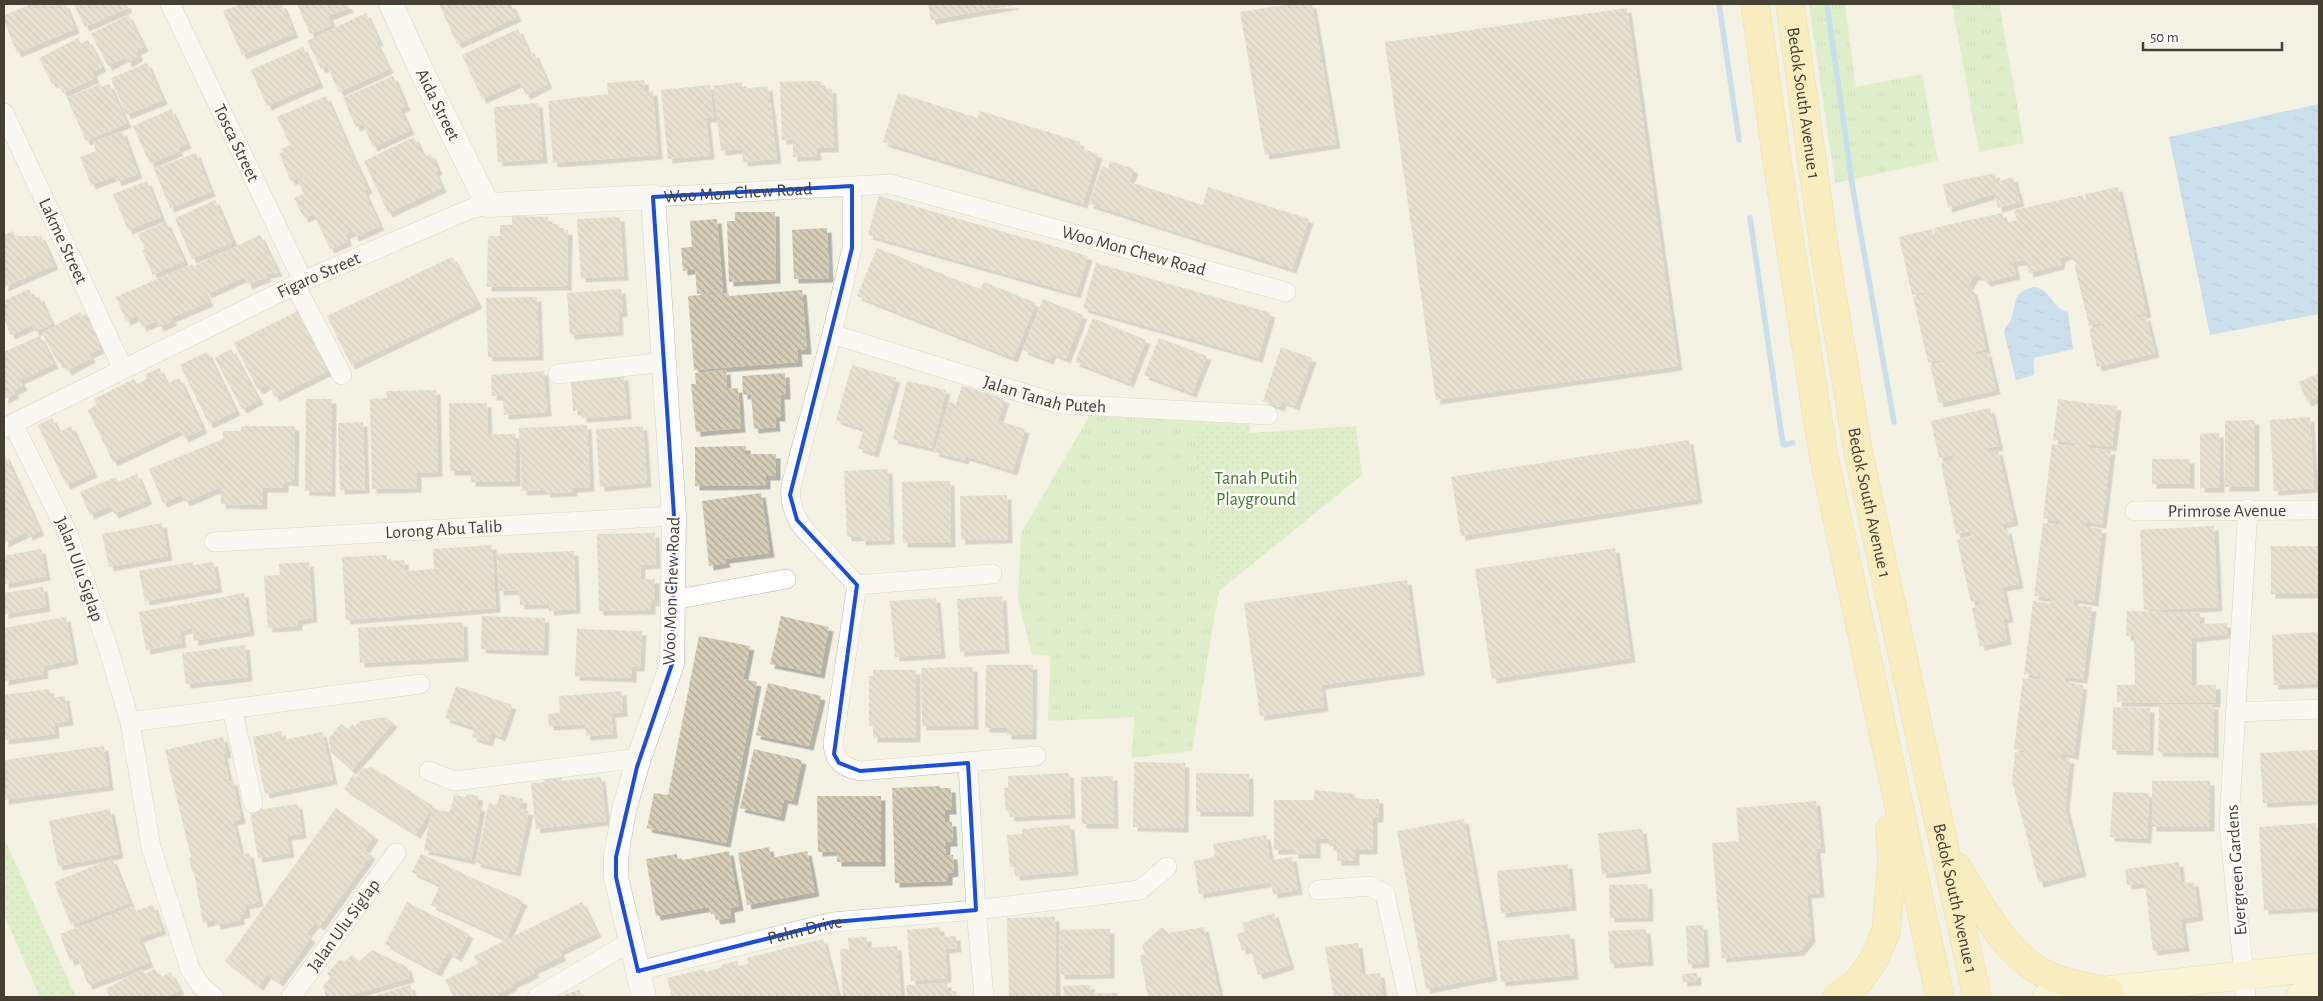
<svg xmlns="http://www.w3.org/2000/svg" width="2323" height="1001" font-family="'Alegreya Sans',sans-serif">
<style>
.grass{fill:url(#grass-tufts)}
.park{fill:url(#park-dots)}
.water{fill:url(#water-ripples)}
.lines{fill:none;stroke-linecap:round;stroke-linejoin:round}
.stream{stroke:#9cc9f4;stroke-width:5.5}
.building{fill:url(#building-back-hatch);filter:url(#shadow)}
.minor-casing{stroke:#bfb8a6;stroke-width:20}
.tertiary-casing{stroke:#bfb8a6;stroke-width:25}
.secondary-casing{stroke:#d5c991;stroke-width:29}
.primary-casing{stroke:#e9ca5b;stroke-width:29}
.minor{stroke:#fff;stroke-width:19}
.tertiary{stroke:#fff;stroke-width:24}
.secondary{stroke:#fff5c2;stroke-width:28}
.primary{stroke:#ffe891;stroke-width:28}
.marked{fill:none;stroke:#1d4ed8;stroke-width:4;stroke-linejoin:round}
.labels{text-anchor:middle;stroke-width:4.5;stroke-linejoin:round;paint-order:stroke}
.street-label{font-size:18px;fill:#454034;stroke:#fff}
.park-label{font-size:18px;fill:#3e7a24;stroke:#fff}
</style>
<defs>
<pattern id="grass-tufts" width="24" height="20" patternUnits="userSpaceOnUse" patternTransform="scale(1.25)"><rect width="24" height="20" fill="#c8eaaa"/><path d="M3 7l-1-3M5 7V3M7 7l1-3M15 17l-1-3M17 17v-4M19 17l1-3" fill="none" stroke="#adca93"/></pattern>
<pattern id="park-dots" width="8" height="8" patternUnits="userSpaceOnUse" patternTransform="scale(1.25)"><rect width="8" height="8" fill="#c8eaaa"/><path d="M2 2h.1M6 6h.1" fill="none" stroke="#adca93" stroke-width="1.8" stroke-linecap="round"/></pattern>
<pattern id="water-ripples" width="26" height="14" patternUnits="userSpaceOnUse" patternTransform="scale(1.25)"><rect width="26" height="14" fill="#9cc9f4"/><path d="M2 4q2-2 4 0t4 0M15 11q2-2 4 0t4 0" fill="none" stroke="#81a5c6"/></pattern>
<pattern id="building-back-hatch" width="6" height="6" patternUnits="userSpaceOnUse" patternTransform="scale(1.25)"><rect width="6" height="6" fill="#d5ccb9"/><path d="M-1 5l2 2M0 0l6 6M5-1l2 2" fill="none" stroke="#afa797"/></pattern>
<filter id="shadow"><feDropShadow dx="4.5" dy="4.5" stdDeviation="0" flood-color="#0004"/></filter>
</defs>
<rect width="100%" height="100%" fill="#f3f0e4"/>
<g class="grass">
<path d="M1809,4H1845L1856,87L1922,74L1938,161L1835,183Z"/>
<path d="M1952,4H1999L2024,143L1979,152Z"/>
<path d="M1090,415L1198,421L1195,462L1219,591L1192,751L1131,758L1135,717L1048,721L1050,656L1032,654L1018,600L1021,533Z"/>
</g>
<g class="park">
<path d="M1198,421L1249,424L1250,433L1356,426L1362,475L1219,591L1195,462Z"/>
<path d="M4,838L76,997H40L4,915Z"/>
</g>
<g class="water">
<path d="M2319,104V314L2210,335L2169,137Z"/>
<path d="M2034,287C2051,289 2052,309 2068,312L2073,349L2034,358V375L2016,380L2004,332C2005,326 2009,325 2011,319C2018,301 2011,293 2034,287Z"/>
</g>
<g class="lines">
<g class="stream">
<path d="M1719,4L1739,140"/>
<path d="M1827,4L1853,190L1894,422"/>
<path d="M1750,218L1783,445L1793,443"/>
</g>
</g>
<g class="building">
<path d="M32,4H65L75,29L17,53L4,21V15Z"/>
<path d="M74,4H126L128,8L85,27Z"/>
<path d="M241,4H282L294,33L242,55L223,11Z"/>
<path d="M297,4H347L349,8L328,16L332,25L310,34Z"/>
<path d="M439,4H511L517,17L457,44Z"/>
<path d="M928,4H1015V5L931,20Z"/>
<path d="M1292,4H1312L1336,144L1265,155L1240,12Z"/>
<path d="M1627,8L1678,366L1436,400L1385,42Z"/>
<path d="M366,13L379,41L376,42L389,69L339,92L327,66L321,69L307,41Z"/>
<path d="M128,15L144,47L136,51L139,56L128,63L125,57L108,66L91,34Z"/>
<path d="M518,29L530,55L534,53L548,84L526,95L520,82L482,99L462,55Z"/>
<path d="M78,38L81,44L88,40L102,67L92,72L95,78L63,93L57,82L52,84L39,58Z"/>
<path d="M303,47L319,83L267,106L251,70Z"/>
<path d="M147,63L163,100L126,115L111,78Z"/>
<path d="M393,76L406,106L400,109L410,130L373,147L363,124L356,127L343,98Z"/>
<path d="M644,80L645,92L653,91L658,155L553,163L548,101L608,94L607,83Z"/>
<path d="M821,81V87L832,89L834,148H816L817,156L793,157V139L782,140L780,82Z"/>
<path d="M742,82L743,89L768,86L777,159L743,162L742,149L721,151L713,86Z"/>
<path d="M100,84L101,87L109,84L127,123L86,141L67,98Z"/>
<path d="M710,85L714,118H706L710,155L668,159L661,90Z"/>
<path d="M898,93L978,118L980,111L1080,142L1079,148L1098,154L1083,204L883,142Z"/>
<path d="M326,96L352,155L291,181L279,154L283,152L282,149L290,145L277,117Z"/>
<path d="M538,103L543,159L498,162L494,107Z"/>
<path d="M171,109L187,144L177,148L179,151L150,164L133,126Z"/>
<path d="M122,131L138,174L117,182L115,176L91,185L80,157L96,151L93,142Z"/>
<path d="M414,137L424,157L431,154L438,170L435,172L442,188L388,213L364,161Z"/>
<path d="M196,153L211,192L170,208L154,169Z"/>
<path d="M352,155L368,189L364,191L380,226L355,237L352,231L345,235L348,241L330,249L314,214L304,218L294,198L304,194L298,180Z"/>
<path d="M1110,161L1134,169L1129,182L1203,205L1208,187L1309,219L1292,269L1089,204L1102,166L1108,169Z"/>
<path d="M1995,173L1997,182L2013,177L2020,202L1998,208L1994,194L1948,208L1943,184Z"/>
<path d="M147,181L161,217L128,230L113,194Z"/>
<path d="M2118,187L2132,246L2117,250L2132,247L2147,313L2134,316L2135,318L2146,316L2155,353L2097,367L2089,329L2100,326V323L2089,326L2075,267L2077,262L2068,255L2061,258L2060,265L2029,273L2026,260L2013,262L2016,275L1986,282L1981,276H1974L1968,287L1973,291L1986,349L1975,352L1976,355L1987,352L1996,390L1939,403L1930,365L1942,362L1941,360L1928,362L1913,297L1928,294L1927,292L1912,295L1899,237L1932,229L1934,238H1936L1934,228L2002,213L2005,223L2017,220L2014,210L2083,195L2085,204L2087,203L2085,194Z"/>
<path d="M879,196L1088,256L1076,294L868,235Z"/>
<path d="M215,200L233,242L192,259L175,218Z"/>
<path d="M735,212H775L776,279L729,282L727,221H735Z"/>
<path d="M512,216L548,217V224H559L560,231L568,230L567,286L487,287L488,236H500V225H512Z"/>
<path d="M620,217L624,276L581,278L577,219Z"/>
<path d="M717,219L723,292L697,294L695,269L683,271L681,248L692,247L690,221Z"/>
<path d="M166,222L184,261L153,275L142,250L145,249L138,234Z"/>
<path d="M827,228L829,278L794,279L792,230Z"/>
<path d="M13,231L15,236H41L54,265L4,287V235Z"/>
<path d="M260,235L278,272L266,274L267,277L248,285L244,277L207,294L194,266Z"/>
<path d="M877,248L980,289L984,282L1036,303L1013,358L857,296Z"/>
<path d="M452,257L478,304L351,365L327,316Z"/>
<path d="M1096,263L1271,313L1258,358L1083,308Z"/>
<path d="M192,264L209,302L171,318L173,321L159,327L157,321L142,327L137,316L126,321L116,297Z"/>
<path d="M29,289L33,299L39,296L52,324L35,332L32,325L11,335L4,319V301Z"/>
<path d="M621,289L623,312L618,313L619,331L570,335L567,293Z"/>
<path d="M802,290L807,350H797L798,362L694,370L688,296L728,293L729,296Z"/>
<path d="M537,297L539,356L488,357L486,298Z"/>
<path d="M1043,299L1083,315L1066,359L1052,353L1049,360L1023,350Z"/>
<path d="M306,307L336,367L275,397L269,384L258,390L234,343Z"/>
<path d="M80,312L82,316L87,313L103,343L98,345L100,349L89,354L91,358L67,371L63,362L59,364L42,333Z"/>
<path d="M1093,318L1146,340L1129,383L1075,362Z"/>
<path d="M40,336L54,364L20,380L23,386L13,391L15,394L4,399V352Z"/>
<path d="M1159,338L1207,356L1192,393L1144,375Z"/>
<path d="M1281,347L1312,358L1295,406L1282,401L1280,407L1263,401Z"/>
<path d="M231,349L259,400L242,409L215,358Z"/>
<path d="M207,352L236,411L209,424L180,365Z"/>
<path d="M852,365L896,378L874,453L858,448L864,429L836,420Z"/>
<path d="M159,368L167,384L179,378L203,429L184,438L180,430L113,462L88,410L97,405L94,399L134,379L137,384L147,379L145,375Z"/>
<path d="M726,370L727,389L738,388L741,428L696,432L691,384H696L695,373Z"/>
<path d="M544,371L547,412L504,415L503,396H492L491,375Z"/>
<path d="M785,373L786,395H780L781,417H775L776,427L754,429L751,394L743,395L742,376Z"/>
<path d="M2319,373V397L2307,402L2299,382Z"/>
<path d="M624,376L627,415L582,418V410L573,411L571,380Z"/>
<path d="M907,381L946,390L932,448L893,439Z"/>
<path d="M962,386L1005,399L998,421L1025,429L1013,471L965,456L964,460L934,452L949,402L956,404Z"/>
<path d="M436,390L438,472L417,473V488L372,489L370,399L387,398L386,391Z"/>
<path d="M306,399H332L331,492L305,491Z"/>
<path d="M2058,399L2087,403V412L2088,403L2117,406L2112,447L2089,444V448L2111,450L2102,524L2086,522L2085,527L2102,529L2094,602L2074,599L2073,605L2092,607L2083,679L2065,677V682L2083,685L2074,755L2062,753V758L2070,759L2065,807L2082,872L2039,883L2012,781L2015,752L2024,753V750L2014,749L2023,678L2040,680L2041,676L2024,674L2033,601L2050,604L2051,598L2034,596L2043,523L2059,525L2060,521L2043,519L2052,444L2075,447V443L2053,440Z"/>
<path d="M449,403H487L488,434H516V482H471V471H450Z"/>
<path d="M1990,408L1999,446L1988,448L1989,452L1998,450L2014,521L2002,524L2004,530L2007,529L2019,584L2002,587L2009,618L2003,619L2007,640L1980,646L1972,608L1980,606L1979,600L1971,602L1957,540L1972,537L1970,531L1956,534L1941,463L1954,460L1953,455L1939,458L1931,421Z"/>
<path d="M2310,417L2314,488L2274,491L2270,420Z"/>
<path d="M52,418L59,432L71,426L93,473L66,485L38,425Z"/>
<path d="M2255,420V487H2225V421Z"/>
<path d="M363,422L365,489L340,490L338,423Z"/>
<path d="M587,425L590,487L572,488L573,492L546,493V490L522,491L519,428Z"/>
<path d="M241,426H295L294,482L284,481V488H263V505L221,504V487L185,502L182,495L163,503L149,469L223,439V431H241Z"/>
<path d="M643,426L647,483L600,487L596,429Z"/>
<path d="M2219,433L2220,488H2200V434Z"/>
<path d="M1689,440L1698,499L1461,536L1451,477Z"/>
<path d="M746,446V454H776V476H766V485L695,486V447Z"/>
<path d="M4,453L40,531L28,536L27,532L4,543Z"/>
<rect x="2152" y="459" width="38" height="25"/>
<path d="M888,469L890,540L861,541V536L847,537L844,471Z"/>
<path d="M137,474L148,500L114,514L110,506L90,515L80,492L116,477L118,482Z"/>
<path d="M950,481L951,543H903L902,482Z"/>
<path d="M761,493L770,553L725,559L726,563L709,566L702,501Z"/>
<path d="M1007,495L1008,539L961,540L960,496Z"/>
<path d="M162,523L168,556L109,567L102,534Z"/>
<path d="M2214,526L2218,607L2144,610L2140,530Z"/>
<path d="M655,533L656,564L641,565V579H655V602H651V610L599,611L597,534Z"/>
<path d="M492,545L496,608L346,620L342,557L387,555V561L404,560L405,571L434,569L433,549Z"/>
<rect x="2271" y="546" width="48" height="48"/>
<path d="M1615,548L1631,658L1492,679L1475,569Z"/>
<path d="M41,549L46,576L4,584V556Z"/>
<path d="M574,551L576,609L549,611V604L520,605L519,590L499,591L497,554Z"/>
<path d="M193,562V565L213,562L218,588L145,601L139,571Z"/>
<path d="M309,562L313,618L298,620V626L268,628L264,576L280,575L279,564Z"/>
<path d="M1407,580L1420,671L1321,685L1324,707L1260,716L1244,603Z"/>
<path d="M43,587L46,607L4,614V593Z"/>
<path d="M244,593L250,631L194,641L192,628L180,631L182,643L146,650L139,612Z"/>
<path d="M1002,596L1005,649L960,652L957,599Z"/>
<path d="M936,598L941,654L895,657L890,601Z"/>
<path d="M2127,611L2200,613V624L2227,623V634L2192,638V685H2216V703L2117,702V685H2135L2134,636H2126Z"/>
<path d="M482,616L545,618L544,651L481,649Z"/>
<path d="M781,616L829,627L820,674L770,664Z"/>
<path d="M66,617L74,660L43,666L44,674L4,681V628Z"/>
<path d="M463,622L464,657L360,663L358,628Z"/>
<path d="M577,629L642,631L640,667H632V678L575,676Z"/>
<path d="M2319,632V683L2274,685L2272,635Z"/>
<path d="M699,636L750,646L743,679L757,682L726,843L647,828L654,793L668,795Z"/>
<path d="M245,645L248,677L186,684L182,653Z"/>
<path d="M986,665H1033L1032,735H1007V728H985Z"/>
<path d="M973,667L974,725L922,726L921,668Z"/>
<path d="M873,670H916V738H873V726H869V676H873Z"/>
<path d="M768,683L821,696L809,746L756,735Z"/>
<path d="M456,686L512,705L501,737L491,733L488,742L472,737L475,728L445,718Z"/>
<path d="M49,689L51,698L65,696L69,721L54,723L55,734L4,740V695Z"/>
<path d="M622,691L623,712L611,713L613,734L586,736L585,724L549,726L548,714L560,713L559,696Z"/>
<path d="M2159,704L2214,705V753L2158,752Z"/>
<path d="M2113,707L2150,708L2149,751L2112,750Z"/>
<path d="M386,717L393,723L352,770L330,751L329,738L341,724L348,729L353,724L355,726L360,721Z"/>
<path d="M281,731L283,740L322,732L333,780L265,794L253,737Z"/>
<path d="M223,737L227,753L223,754L229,781H233L241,819L233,821L241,855L249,853L259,902L245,905L246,913L239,915L241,920L216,925L215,920L203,923L194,872H192L189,858L191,857L165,750Z"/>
<path d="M104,746L109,786L4,800V760Z"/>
<path d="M754,749L802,760L793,801L784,799L780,817L740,808Z"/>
<path d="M2313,750H2319V800L2263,803L2260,753Z"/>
<path d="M1134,762L1185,763L1184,828L1133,827Z"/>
<path d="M372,767L433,806L416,834L344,789L353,775L357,777L362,769Z"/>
<path d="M1069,773L1071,814L1010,817L1009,811H1006L1004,788H1008V776Z"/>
<path d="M1196,773L1249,774V812H1196Z"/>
<path d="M1113,776L1114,824H1082L1081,777Z"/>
<path d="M561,777L562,781L601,777L606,821L536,829L531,783L544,782L543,778Z"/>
<rect x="2152" y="781" width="58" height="46"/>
<path d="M940,786V788H951L952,810H945V822H952L953,842H946V855H953L954,872L948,873V881L895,883L892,788Z"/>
<path d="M1315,790L1355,794L1356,799H1379V818H1373V850H1355V861H1337V846H1329V839H1316V854H1294V850H1274V800H1314Z"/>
<path d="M2113,792L2149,793L2147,839L2110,837Z"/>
<path d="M467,794L479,796L477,806L481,807L471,860L424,850L432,809L450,812L454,795L466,797Z"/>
<path d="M500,794L523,799L521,809L529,811L516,872L476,863L489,803L497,805Z"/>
<path d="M817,796H881V862H837V851L818,852Z"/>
<path d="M1816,801L1821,849H1816L1820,893L1807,894L1811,938L1800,951L1722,958L1712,843L1739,841L1736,808Z"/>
<path d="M298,804L302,834L287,836L290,853L258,858L250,811Z"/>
<path d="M336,808L374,836L365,850L371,855L320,926L315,923L306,934L311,938L279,982L267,974L259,986L225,961Z"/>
<path d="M110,809L119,854L58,866L49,821Z"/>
<path d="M1464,819L1493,976L1426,989L1397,831Z"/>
<path d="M2316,823L2319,907L2264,910L2259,827Z"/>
<path d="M1070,825L1074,871L1015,876L1014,867H1010L1007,835L1022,834V829Z"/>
<path d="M1642,829L1647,869L1602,874L1598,833Z"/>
<path d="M1266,835L1270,860L1292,857L1298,890L1273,894L1271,882L1199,894L1194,861L1215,857L1213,844Z"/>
<path d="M769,847L771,858L807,851L815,892L747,905L738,853Z"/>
<path d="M729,851L739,906L730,908L731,918L716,920L714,914H711L709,907L656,916L646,859L677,854L678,861Z"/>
<path d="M421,854L523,901L506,939L431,905L440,885L412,872Z"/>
<path d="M112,859L130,903L71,925L54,882Z"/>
<path d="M2179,862L2181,883L2194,882L2199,916L2181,919L2185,947L2153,951L2145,883L2127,885L2125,869Z"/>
<path d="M1568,864L1572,906L1501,913L1497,871Z"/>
<path d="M1648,884L1649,917L1610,918L1609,885Z"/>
<path d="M407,902L469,934L457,957L448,952L437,972L385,944Z"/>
<path d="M582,902L597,933L559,951L562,956L533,970L535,973L512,984L513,986L497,994L499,997H454L445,980L478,964L474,956Z"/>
<path d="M153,905L162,930L139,938L149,963L88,985L78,958L70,961L60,934L134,906L136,911Z"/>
<path d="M1274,913L1290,965L1258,975L1250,948L1242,950L1237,934L1245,931L1242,923Z"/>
<path d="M1055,917L1056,997H1009L1007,918Z"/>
<path d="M1703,925L1705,963L1688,964L1686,926Z"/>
<path d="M940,927V937L956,936L957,948L945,949L947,978L911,981L907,930Z"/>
<path d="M1162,927L1168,933L1204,927L1220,997H1148L1140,955L1145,954L1142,945Z"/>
<path d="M1110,929V974L1060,975L1059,930Z"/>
<path d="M1646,929L1649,961L1610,964L1608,931Z"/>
<path d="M1570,934L1574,975L1501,982L1497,941Z"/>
<path d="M867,937V948L897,946L901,997H843L840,949H849L848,938Z"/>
<path d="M823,939L838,997H672L667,978L704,969L705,972L721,968V965L737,961L738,967L748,964L747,958Z"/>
<path d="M1358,943L1362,975L1380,973L1383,997H1334L1325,947Z"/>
<path d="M372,950L407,967L410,978L343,997H326L323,986L331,977L327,974L340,959L344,962L352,955L360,961Z"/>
<path d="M142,969L145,974L155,969L160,978L170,972L180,990L167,997H110L106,989Z"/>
<path d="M1697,973V981L1683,982L1682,974Z"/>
<path d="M947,983V992L956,991V997H907L906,985Z"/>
<path d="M410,985L414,997H371Z"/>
<path d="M1090,985L1091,994L1118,993V997H1064L1063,986Z"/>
<path d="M579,990L582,997H565L564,995Z"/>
</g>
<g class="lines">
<g class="minor-casing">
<g id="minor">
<path id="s1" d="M170,4L303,281"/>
<path id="s2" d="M4,113L123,369"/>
<path d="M852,186V248L832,334L791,486C789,503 794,516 804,529L857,585L992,574"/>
<path id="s3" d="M653,197L890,184L1286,292"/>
<path d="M295,285L342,375"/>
<path id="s4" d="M832,334L1059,404L1268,415"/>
<path d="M558,374L665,362"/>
<path id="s5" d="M13,424L68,534L109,651L130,722L151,847L190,969L201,986L214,997"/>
<path id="s6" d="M4,428L303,281L470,209L488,205"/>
<path id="s7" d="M2135,511L2319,510"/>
<path id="s8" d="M214,542L674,516"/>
<path d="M857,585L833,743C834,761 842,767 860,771L1036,756"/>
<path d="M673,600L786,579"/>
<path d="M232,708L253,803"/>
<path d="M2235,712L2319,709"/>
<path d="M130,722L420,684"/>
<path d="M968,763L976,910L984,997"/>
<path d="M429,771L454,781L639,758"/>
<path d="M1318,890L1370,886L1385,894L1408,997"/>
<path id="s9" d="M638,971L833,922L976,910L1140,890L1167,867"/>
<path id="s10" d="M291,997L396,853"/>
<path d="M537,997L630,942"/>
<path d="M2246,997L2229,823L2248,509"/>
</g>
</g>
<g class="tertiary-casing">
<g id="tertiary">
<path id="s11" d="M391,4L421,70L488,205L653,197L674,516L672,664L639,758L624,810L616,857V877L644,997"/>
</g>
</g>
<g class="secondary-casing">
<g id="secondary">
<path d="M2047,997L2319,967"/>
<path d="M2300,997L2319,995"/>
</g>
</g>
<g class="primary-casing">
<g id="primary">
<path d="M1755,4L1779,174L1823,453L1940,997"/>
<path id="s12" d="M1790,4L1825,254L1858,451L1977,997"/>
<path d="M1957,867C1982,908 2009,963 2057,979C2074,985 2093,988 2110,992"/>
<path d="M1837,997L1858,982L1873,961L1886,932L1892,861L1890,829"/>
</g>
</g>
<use href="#minor" class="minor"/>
<use href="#tertiary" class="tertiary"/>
<use href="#secondary" class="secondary"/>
<use href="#primary" class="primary"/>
</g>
<path d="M0 0H2323V1001H0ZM852,186V248L790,495L797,520L857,585L834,754L839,763L860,771L968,763L976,910L833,922L638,971L616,877V857L637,767L672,664L674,516L653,197Z" fill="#f3f0e4" fill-opacity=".55" fill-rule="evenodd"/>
<path class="marked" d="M852,186V248L790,495L797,520L857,585L834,754L839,763L860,771L968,763L976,910L833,922L638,971L616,877V857L637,767L672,664L674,516L653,197Z"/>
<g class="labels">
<g class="street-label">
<text dy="6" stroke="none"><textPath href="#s12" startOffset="100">Bedok South Avenue 1</textPath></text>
<text dy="6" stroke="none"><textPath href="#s11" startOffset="111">Aida Street</textPath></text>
<text dy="6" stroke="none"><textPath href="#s1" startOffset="154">Tosca Street</textPath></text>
<text dy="6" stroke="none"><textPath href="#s3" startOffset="85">Woo Mon Chew Road</textPath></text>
<text dy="6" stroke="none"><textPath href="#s2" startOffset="141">Lakme Street</textPath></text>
<text dy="6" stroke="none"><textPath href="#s3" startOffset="490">Woo Mon Chew Road</textPath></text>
<text dy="6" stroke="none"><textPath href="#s6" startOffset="350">Figaro Street</textPath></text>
<text dy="6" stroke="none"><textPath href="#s4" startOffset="222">Jalan Tanah Puteh</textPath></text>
<text dy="6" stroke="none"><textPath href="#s12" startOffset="505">Bedok South Avenue 1</textPath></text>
<text dy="6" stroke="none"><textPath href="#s7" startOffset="92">Primrose Avenue</textPath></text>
<text dy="6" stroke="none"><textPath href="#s8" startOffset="230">Lorong Abu Talib</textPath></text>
<text dy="6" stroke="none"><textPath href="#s5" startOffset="160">Jalan Ulu Siglap</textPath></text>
<text transform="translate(671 591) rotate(-88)" y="6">Woo Mon Chew Road</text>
<text transform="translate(2236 870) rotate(-94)" y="6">Evergreen Gardens</text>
<text dy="6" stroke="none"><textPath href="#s12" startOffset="910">Bedok South Avenue 1</textPath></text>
<text dy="6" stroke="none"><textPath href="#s10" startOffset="89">Jalan Ulu Siglap</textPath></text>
<text dy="6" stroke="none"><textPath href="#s9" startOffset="172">Palm Drive</textPath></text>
</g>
<g class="park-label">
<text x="1256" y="484">Tanah Putih<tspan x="1256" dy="21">Playground</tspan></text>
</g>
</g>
<rect width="2323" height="1001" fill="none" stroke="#454034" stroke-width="10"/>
<path d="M2143 42v8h139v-8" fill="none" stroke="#454034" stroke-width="2.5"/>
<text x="2150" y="42" font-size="15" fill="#454034" stroke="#ffffff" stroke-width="4" paint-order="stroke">50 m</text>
</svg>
